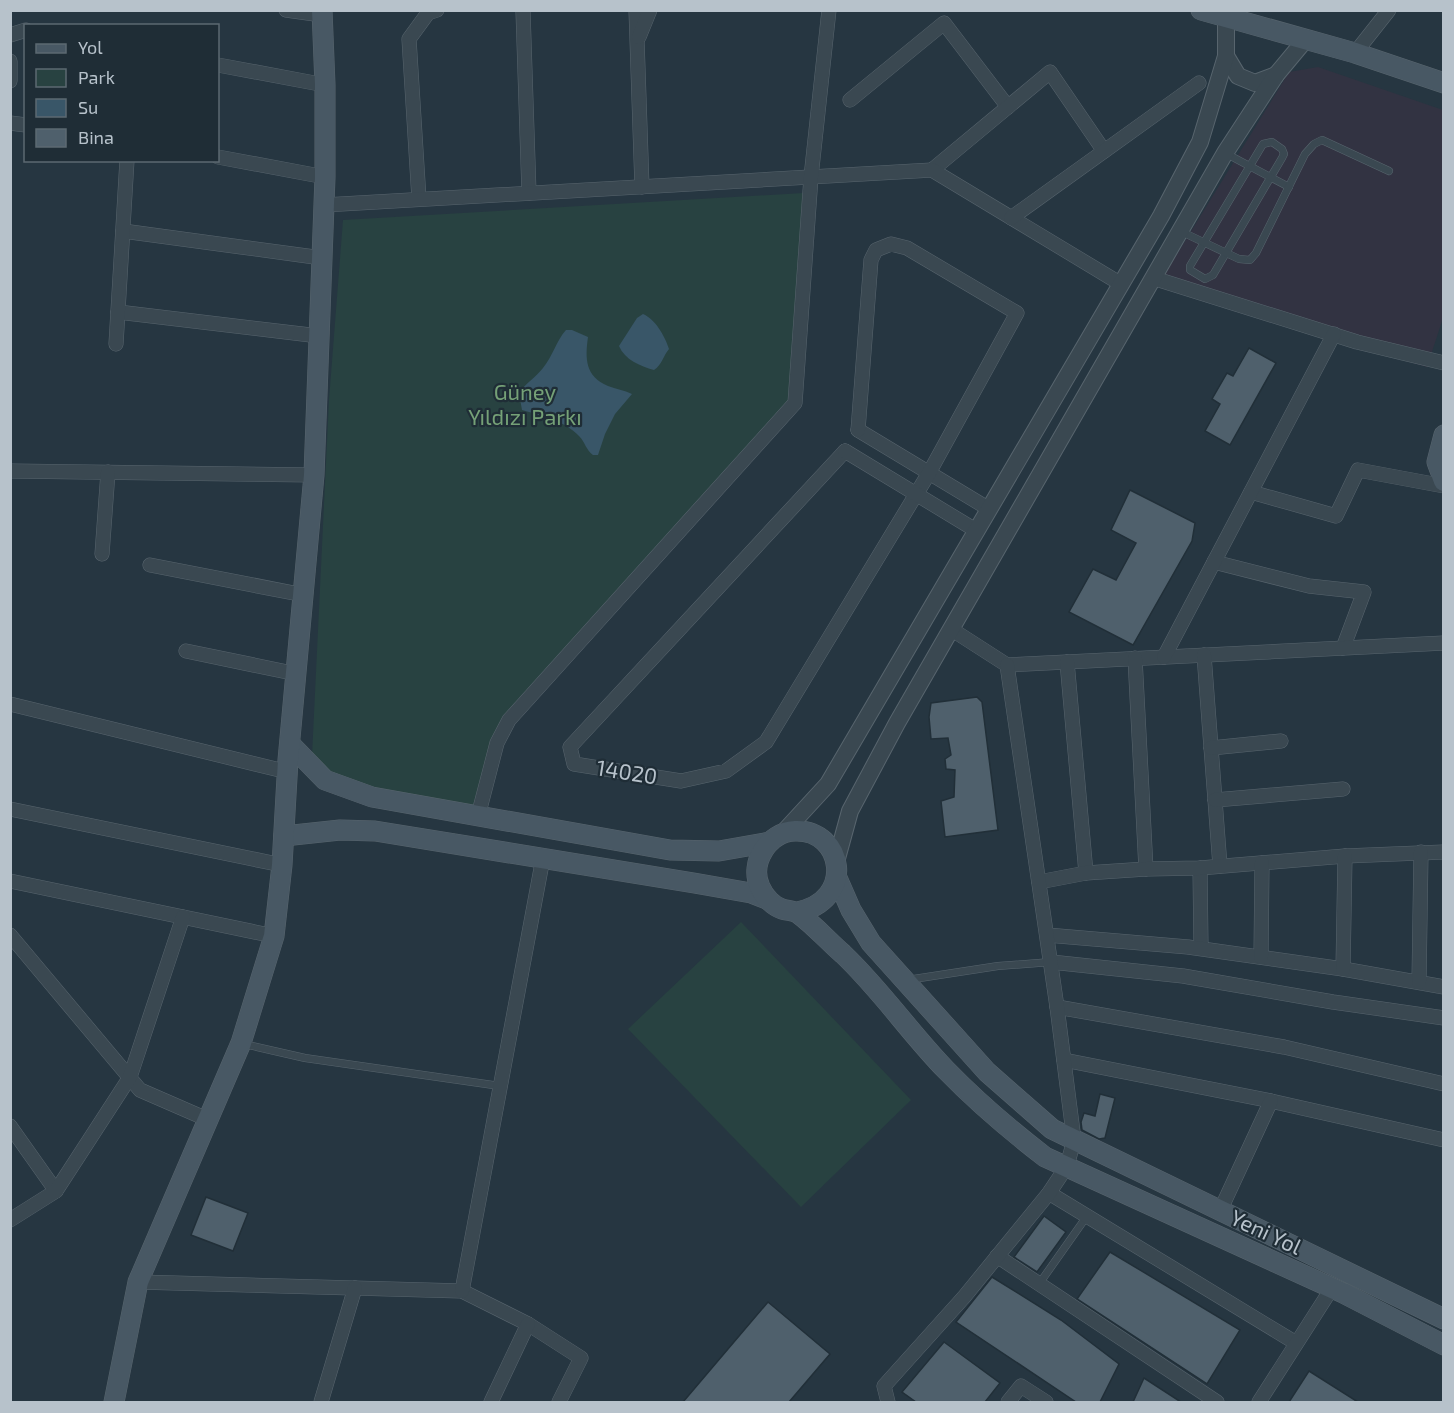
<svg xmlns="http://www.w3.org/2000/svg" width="1454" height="1413" font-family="'Exo 2',sans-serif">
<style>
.medical{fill:#323342}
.green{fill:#284241}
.water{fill:#395668}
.building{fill:#4f606c;stroke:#212f38;stroke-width:1.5}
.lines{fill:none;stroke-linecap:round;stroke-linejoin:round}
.service-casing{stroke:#58656e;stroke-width:8}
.minor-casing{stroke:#58656e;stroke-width:15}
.tertiary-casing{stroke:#58656e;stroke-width:18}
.secondary-casing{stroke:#58656e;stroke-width:21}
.service{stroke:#3a4851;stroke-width:7}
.minor{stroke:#3a4851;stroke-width:14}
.tertiary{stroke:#3a4851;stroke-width:16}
.secondary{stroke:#485864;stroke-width:20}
.labels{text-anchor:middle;stroke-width:4.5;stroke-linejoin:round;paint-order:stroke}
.park-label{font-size:22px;fill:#75a177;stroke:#1f2d36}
.street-label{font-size:22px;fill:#b7c2cb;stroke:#1f2d36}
</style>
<rect width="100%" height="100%" fill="#263641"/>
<path class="medical" d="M1318,67L1443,110V318L1427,367L1325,338L1158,285L1289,72Z"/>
<g class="green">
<path d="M803,193L795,403L655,560L517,700L492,750L478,816L407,794L337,779L312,756L329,400L343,220Z"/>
<path d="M741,922L911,1100L801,1207L628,1029Z"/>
</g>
<g class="water">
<path d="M643,314C655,319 665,336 669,349C663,356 662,365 654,370C640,366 625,360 619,346L637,318Z"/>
<path d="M566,330H572L588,337C585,359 585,376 608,386C616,389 624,390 632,394L615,414L605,434L598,455H593C586,450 585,442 579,436C565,421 540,415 522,410L519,393C526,383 535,378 543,368C553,356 556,341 566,330Z"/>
</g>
<g class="building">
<path d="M1249,348L1276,363L1230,445L1205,431L1220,404L1212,399L1227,373L1233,376Z"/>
<path d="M1130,490L1195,523L1192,541L1133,645L1069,612L1093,569L1116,580L1136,543L1111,530Z"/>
<path d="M977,697L982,702L998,830L945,837L941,801L954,797L955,770L946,769L945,759L951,755L948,738L931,739L929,717L931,703Z"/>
<path d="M1100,1094L1115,1098L1105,1138L1099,1139L1082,1130L1081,1122L1084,1113L1095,1116Z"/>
<path d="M206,1197L248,1213L233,1251L191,1235Z"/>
<path d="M1044,1216L1066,1232L1037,1272L1014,1257Z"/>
<path d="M1110,1252L1240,1330L1207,1384L1077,1299Z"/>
<path d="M992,1277L1061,1320L1119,1364L1100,1402H1076L956,1322Z"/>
<path d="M768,1302L830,1354L789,1402H683Z"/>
<path d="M944,1342L1000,1383L985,1402H916L902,1392Z"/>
<path d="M1309,1371L1358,1402H1289Z"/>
<path d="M1144,1378L1181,1402H1133Z"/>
</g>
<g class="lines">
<g class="service-casing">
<g id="service">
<path d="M1272,142L1282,149L1284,154L1282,158L1213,275L1205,279L1190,270V266L1263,144Z"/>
<path d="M1225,153L1289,187"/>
<path d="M1180,231L1239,259L1250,260L1256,253L1305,154L1314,144L1322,140L1389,171"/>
<path d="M907,980L998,966L1051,962"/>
<path d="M244,1044L305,1058L500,1086"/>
<path d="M1039,1284L1087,1216"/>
</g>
</g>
<g class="minor-casing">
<g id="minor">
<path d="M286,10L322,15"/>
<path d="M636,10L642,187"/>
<path d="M523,11L529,193"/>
<path d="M10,35L26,30"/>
<path d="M639,37L650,10"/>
<path d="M1355,53L1389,10"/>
<path d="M10,61V81"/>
<path d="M218,65L325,85"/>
<path d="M850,100L944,23L1008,107"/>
<path d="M10,123L26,125"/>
<path d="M218,157L325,177"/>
<path d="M932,170L1050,72L1104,151"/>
<path d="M419,199L409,39L428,13L437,10"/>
<path d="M324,205L932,170L1121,284"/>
<path d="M1011,218L1199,83"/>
<path d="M123,231L322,258"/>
<path d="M1153,278L1357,342L1444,363"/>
<path d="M118,312L319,336"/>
<path d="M116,344L127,160"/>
<path d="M858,430L989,509"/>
<path d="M845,451L570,747L574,764L681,781L726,771L766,742L929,473L1017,313L907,248L891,244L876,250L871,260L858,430"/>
<path d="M845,451L977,531"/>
<path d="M10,471L314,475"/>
<path d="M1251,492L1336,516L1358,470L1444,486"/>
<path d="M102,554L108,472"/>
<path d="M1214,562L1309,586L1364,592L1343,648"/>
<path d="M150,565L304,595"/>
<path d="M951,629L1007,665L1444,643"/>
<path d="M186,651L297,674"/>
<path d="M1204,655L1220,866"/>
<path d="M1164,657L1334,334"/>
<path d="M1135,658L1146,869"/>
<path d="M1067,662L1086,873"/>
<path d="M10,704L288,772"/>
<path d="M1211,748L1281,741"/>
<path d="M1215,800L1343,789"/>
<path d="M10,809L282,865"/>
<path d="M478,816L497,743L509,720L795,403L811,177L829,10"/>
<path d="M1200,868L1201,948"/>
<path d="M10,881L274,936"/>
<path d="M1039,882L1086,873L1146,869L1200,868L1345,856L1444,852"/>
<path d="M10,935L140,1090L209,1120"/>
<path d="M1047,935L1188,947L1343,969L1444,987"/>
<path d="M1261,957L1262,863"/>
<path d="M1051,962L1183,976L1333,1002L1444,1018"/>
<path d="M1343,969L1345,856"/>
<path d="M1419,982L1421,852"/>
<path d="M1057,1007L1284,1047L1444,1084"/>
<path d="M1064,1060L1271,1101L1444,1140"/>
<path d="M10,1126L56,1191"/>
<path d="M1049,1193L1296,1343"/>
<path d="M1220,1211L1271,1101"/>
<path d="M10,1220L56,1191L130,1077L183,917"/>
<path d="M997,1256L1217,1402"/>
<path d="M138,1282L462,1291L528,1324L581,1358L559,1402"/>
<path d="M462,1291L543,858"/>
<path d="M321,1402L355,1288"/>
<path d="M491,1402L528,1324"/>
<path d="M888,1402L884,1386L964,1297L1049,1193L1067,1166L1074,1140L1057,1007L1007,665"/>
<path d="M1008,1402L1021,1386L1046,1402"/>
<path d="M1259,1402L1332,1288"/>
</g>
</g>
<g class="tertiary-casing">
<g id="tertiary">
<path d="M1226,56L1238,76L1255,83L1276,75"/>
<path d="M782,834L828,784L1161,216L1200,142L1226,56V17"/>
<path d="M836,862L850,811L897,723L1225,153L1276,75L1306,39"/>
</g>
</g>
<g class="secondary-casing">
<g id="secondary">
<path d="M1201,10L1355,53L1444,83"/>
<path d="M1444,435L1437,462L1444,481"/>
<path d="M290,744L325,780L372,797L670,850L719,851L770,842"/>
<path d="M284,836L340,830L375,831L694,883L751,893L769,900"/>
<path d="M837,878L851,910L871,943L987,1072L1052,1129L1444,1319"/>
<path d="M797,912C856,901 844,829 795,831C768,832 749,863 760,887C764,897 773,906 782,909C788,911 794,910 799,914C815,926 828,941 843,954C881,990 910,1033 946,1070C977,1102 1010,1130 1045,1157L1343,1293L1444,1345"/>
<path d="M114,1402L138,1282L241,1043L274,936L282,865L288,760L314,475L325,177V85L322,10"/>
</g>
</g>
<use href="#service" class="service"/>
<use href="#minor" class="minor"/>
<use href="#tertiary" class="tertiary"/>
<use href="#secondary" class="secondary"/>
</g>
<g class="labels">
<g class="park-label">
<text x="525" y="400">Güney<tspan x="525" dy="25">Yıldızı Parkı</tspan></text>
</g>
<g class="street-label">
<text transform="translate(627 772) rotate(9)" y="8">14020</text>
<text transform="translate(1266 1232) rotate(25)" y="8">Yeni Yol</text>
</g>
</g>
<rect width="1454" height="1413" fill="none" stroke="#b7c2cb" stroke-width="24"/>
<rect x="24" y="24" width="195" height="138" fill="#1f2d36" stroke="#5c6972" stroke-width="1.5"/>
<rect x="36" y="44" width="30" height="9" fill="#485864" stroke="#5c6972" stroke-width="1.5"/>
<text x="78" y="54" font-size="18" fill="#b7c2cb">Yol</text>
<rect x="36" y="69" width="30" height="18" fill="#284241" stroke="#5c6972" stroke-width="1.5"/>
<text x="78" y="84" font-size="18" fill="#b7c2cb">Park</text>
<rect x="36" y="99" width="30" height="18" fill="#395668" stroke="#5c6972" stroke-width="1.5"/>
<text x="78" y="114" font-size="18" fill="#b7c2cb">Su</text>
<rect x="36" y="129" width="30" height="18" fill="#4f606c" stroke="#5c6972" stroke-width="1.5"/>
<text x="78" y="144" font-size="18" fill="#b7c2cb">Bina</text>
</svg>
